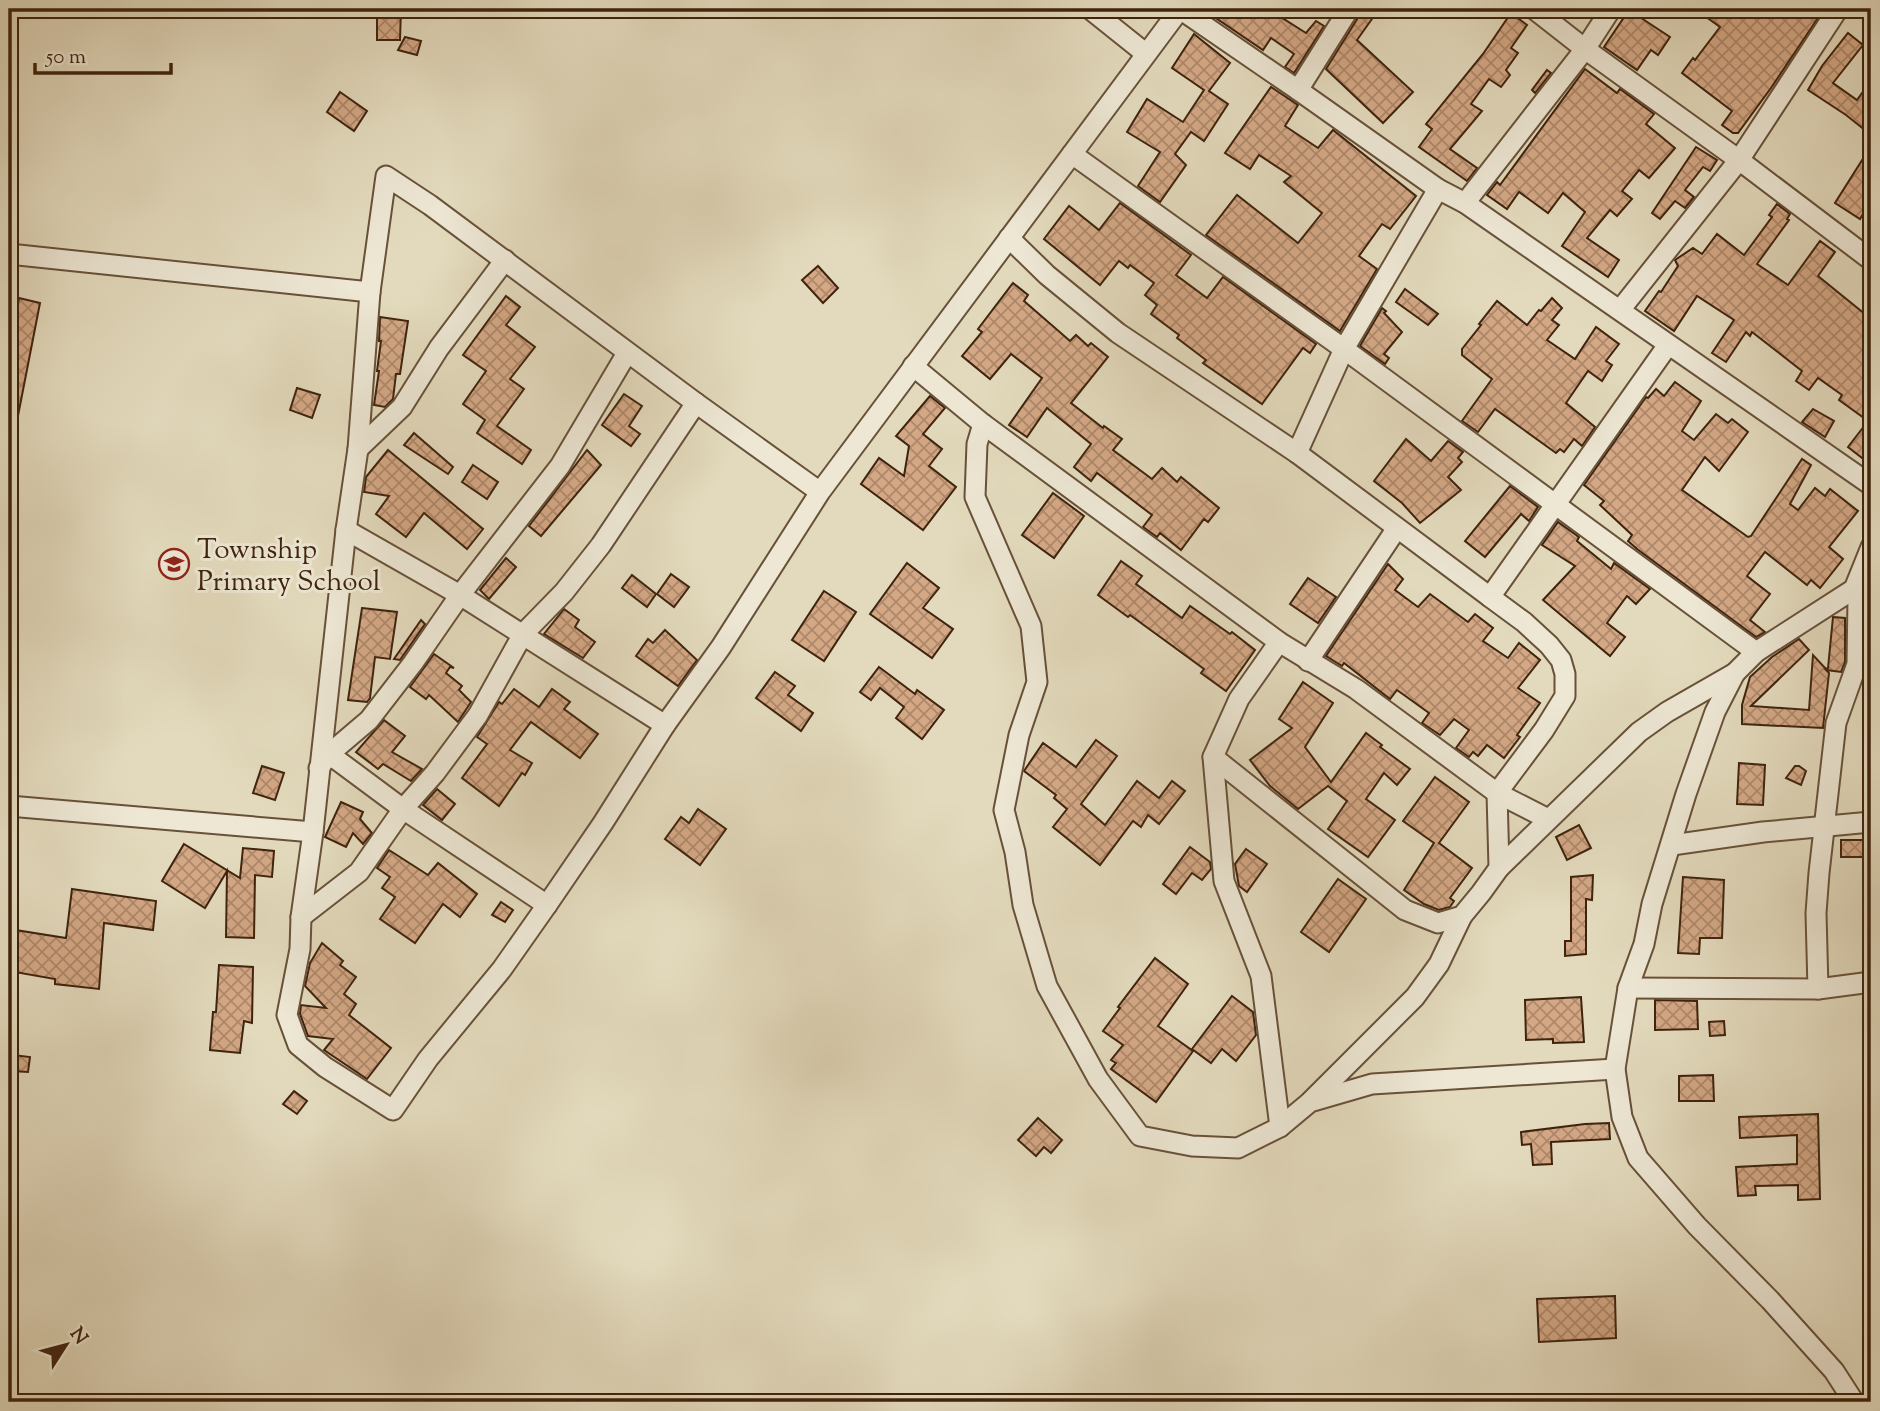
<svg xmlns="http://www.w3.org/2000/svg" width="1880" height="1411" font-family="'Sorts Mill Goudy',serif">
<style>
.building{fill:url(#building-cross-hatch);stroke:#3f230d;stroke-width:2}
.lines{fill:none;stroke-linecap:round;stroke-linejoin:round}
.minor-casing{stroke:#685139;stroke-width:23}
.minor{stroke:#ede7d4;stroke-width:19}
.labels{text-anchor:middle;stroke-width:6;stroke-linejoin:round;paint-order:stroke}
.poi-label{font-size:28px;fill:#3f230d;stroke:#ede7d4;text-anchor:start}
</style>
<defs>
<pattern id="building-cross-hatch" width="8" height="8" patternUnits="userSpaceOnUse" patternTransform="scale(1.75)"><rect width="8" height="8" fill="#d4a885"/><path d="M0 0l8 8M0 8l8-8" fill="none" stroke="#ad886b"/></pattern>
</defs>
<rect width="100%" height="100%" fill="#e3dabd"/>
<filter id="stains"><feTurbulence type="fractalNoise" baseFrequency=".00286" numOctaves="4"/><feColorMatrix values="0 0 0 0 .2 0 0 0 0 .09 0 0 0 0 .02 0 0 0 .5 -.17"/></filter>
<radialGradient id="worn" r=".72"><stop offset=".6" stop-color="#630" stop-opacity="0"/><stop offset="1" stop-color="#630" stop-opacity=".3"/></radialGradient>
<g class="building">
<path d="M377,9H401L400,40H377Z"/>
<path d="M1214,9H1268L1306,33L1316,21L1324,26L1294,73L1285,67L1294,54L1271,38L1263,50L1210,14Z"/>
<path d="M1361,9H1379L1357,40L1413,92L1383,123L1326,69L1359,16Z"/>
<path d="M1695,9H1824L1771,88L1738,133H1733L1722,125L1732,111L1682,73L1693,58L1695,60L1720,27Z"/>
<path d="M1629,10L1670,37L1658,55L1651,50L1637,70L1604,47Z"/>
<path d="M1511,13L1527,25L1511,48L1518,53L1506,70L1510,75L1501,87L1489,79L1471,104L1482,111L1450,149L1477,168L1467,181L1419,147L1432,129L1426,124L1483,54Z"/>
<path d="M1848,33L1863,45L1833,83L1857,100L1862,93L1871,99V135L1846,115L1808,90L1822,66Z"/>
<path d="M1194,34L1230,63L1209,91L1228,104L1204,141L1191,132L1175,154L1186,165L1160,202L1138,186L1160,152L1127,132L1147,99L1183,122L1204,90L1172,68Z"/>
<path d="M405,37L421,41L417,55L398,50Z"/>
<path d="M1585,69L1617,93L1620,89L1654,114L1646,124L1675,148L1649,178L1639,170L1622,191L1632,199L1617,216L1610,210L1587,238L1619,260L1608,277L1562,246L1585,212L1563,193L1548,213L1519,192L1507,209L1487,195L1497,182L1500,185Z"/>
<path d="M1547,70L1551,73L1535,93L1532,90Z"/>
<path d="M1271,87L1298,105L1285,126L1318,148L1333,130L1416,196L1390,229L1382,224L1359,256L1377,269L1340,331L1206,235L1237,195L1298,243L1322,213L1284,182L1291,176L1259,155L1250,169L1225,153Z"/>
<path d="M340,92L367,111L354,131L327,112Z"/>
<path d="M1871,146V201L1860,219L1835,203Z"/>
<path d="M1696,147L1717,160L1710,171L1703,167L1685,190L1694,197L1685,208L1675,201L1660,219L1652,213Z"/>
<path d="M1120,203L1191,255L1176,275L1207,298L1223,277L1316,344L1310,353L1303,348L1262,404L1203,363L1206,360L1177,338L1179,335L1151,314L1157,305L1145,295L1154,283L1130,265L1128,268L1119,261L1100,285L1044,239L1069,206L1099,230Z"/>
<path d="M1777,204L1790,214L1787,219L1789,220L1757,264L1788,285L1820,241L1835,252L1818,276L1871,319V465L1848,447L1868,421L1839,400L1842,395L1818,378L1809,390L1796,381L1802,371L1752,332L1750,336L1746,332L1726,362L1712,353L1734,320L1697,296L1674,331L1645,311L1659,291L1661,292L1678,266L1675,260L1693,248L1702,254L1717,234L1744,255L1772,217L1769,215Z"/>
<path d="M818,266L838,288L823,303L802,280Z"/>
<path d="M1013,283L1028,295L1024,301L1070,341L1076,335L1088,346L1091,343L1108,357L1071,403L1103,428L1104,426L1122,439L1113,450L1152,479L1162,468L1177,482L1181,477L1219,508L1208,522L1204,519L1181,550L1160,533L1157,537L1143,527L1152,515L1097,473L1091,481L1074,467L1091,444L1047,408L1027,437L1009,425L1042,378L1011,354L990,379L962,356L982,332L978,329Z"/>
<path d="M1405,289L1438,314L1428,325L1396,302Z"/>
<path d="M506,296L520,307L506,325L535,347L510,379L524,389L497,426L531,450L522,464L477,433L485,420L463,404L486,371L463,355Z"/>
<path d="M19,298L40,303L16,426H9V351Z"/>
<path d="M1552,298L1562,308L1552,320L1559,325L1547,340L1575,359L1596,327L1619,344L1606,361L1612,365L1602,381L1588,371L1566,403L1595,427L1582,446L1574,439L1564,452L1560,449L1556,453L1495,409L1478,432L1462,421L1492,379L1462,355V349L1481,325L1479,324L1497,301L1527,325L1539,310L1541,311Z"/>
<path d="M1382,308L1386,311L1384,313L1402,332L1384,354L1389,358L1385,364L1360,346Z"/>
<path d="M380,317L408,321L400,374H396L393,399L385,407L374,405L379,371H377L381,341H379Z"/>
<path d="M1675,382L1701,401L1682,431L1694,440L1716,414L1728,423L1732,419L1748,432L1719,471L1705,457L1682,490L1748,537L1751,536L1802,459L1811,465L1790,504L1798,510L1815,488L1825,496L1830,489L1858,511L1829,547L1843,559L1820,588L1811,580L1807,585L1765,552L1747,576L1770,594L1750,620L1765,632L1756,637L1637,549L1628,541L1632,535L1600,505L1604,501L1584,485L1646,397L1648,398L1656,389L1664,396Z"/>
<path d="M297,388L320,395L312,418L290,410Z"/>
<path d="M624,394L642,406L629,426L640,434L631,446L602,425Z"/>
<path d="M930,396L945,408L923,434L942,449L929,466L956,487L923,530L861,484L879,458L904,476L909,446L896,436Z"/>
<path d="M1813,409L1834,421L1825,437L1802,422Z"/>
<path d="M414,433L453,467L448,474L404,445Z"/>
<path d="M1406,439L1431,461L1448,441L1463,452L1458,458L1462,462L1448,477L1461,490L1420,523L1402,503L1374,481Z"/>
<path d="M388,450L483,529L467,549L424,513L406,537L376,514L389,496L364,492L366,477Z"/>
<path d="M587,450L601,465L541,536L529,526Z"/>
<path d="M473,465L498,482L487,499L462,482Z"/>
<path d="M1510,486L1538,507L1529,521L1521,514L1485,557L1465,541Z"/>
<path d="M1053,493L1084,516L1054,558L1022,535Z"/>
<path d="M1558,522L1579,537L1577,541L1611,569L1614,563L1650,589L1636,604L1627,596L1607,623L1625,637L1610,656L1543,600L1575,566L1542,545Z"/>
<path d="M506,558L516,567L489,599L480,590Z"/>
<path d="M1121,561L1142,576L1136,584L1182,618L1190,606L1230,634L1232,632L1255,650L1226,691L1201,673L1204,669L1130,615L1128,617L1098,595Z"/>
<path d="M907,563L939,588L923,608L953,629L932,658L870,614Z"/>
<path d="M1388,564L1403,579L1395,590L1418,607L1430,594L1468,622L1475,614L1493,628L1483,641L1508,658L1519,643L1540,660L1518,688L1540,703L1517,735L1520,737L1504,758L1487,745L1478,756L1473,752L1469,757L1456,748L1469,730L1454,719L1440,735L1422,723L1429,713L1397,690L1390,699L1344,663L1342,666L1326,656Z"/>
<path d="M671,574L689,587L674,607L657,594Z"/>
<path d="M632,575L656,594L647,607L622,588Z"/>
<path d="M1308,578L1336,597L1318,623L1290,604Z"/>
<path d="M824,591L856,612L824,661L792,640Z"/>
<path d="M362,608L397,612L390,659L375,657L370,698L367,702L348,700Z"/>
<path d="M564,609L579,620L575,627L595,642L583,658L544,634Z"/>
<path d="M1833,617L1845,618V662L1841,672L1826,670L1829,673L1823,728L1742,724V705L1750,677L1772,657L1799,639L1809,650L1751,706L1809,710L1813,655L1826,669L1828,668Z"/>
<path d="M421,620L425,624L400,660L394,659Z"/>
<path d="M665,630L697,660L678,686L636,656L648,639L653,643Z"/>
<path d="M434,654L454,668L450,667L446,673L462,686L459,690L471,702L458,722L429,695L426,699L410,687Z"/>
<path d="M879,667L915,694L917,690L944,710L922,739L896,718L904,707L880,688L871,700L860,692Z"/>
<path d="M775,672L795,686L788,695L813,713L801,731L756,698Z"/>
<path d="M1303,682L1333,703L1305,747L1331,782L1366,733L1382,745L1380,747L1410,769L1397,785L1384,773L1366,799L1395,820L1368,857L1328,829L1347,801L1328,786L1298,809L1270,786L1250,760L1292,728L1279,719Z"/>
<path d="M514,689L539,707L552,689L570,702L564,709L598,734L580,758L531,722L510,750L532,763L525,775L522,773L499,806L462,778L487,744L477,737L499,702L502,704Z"/>
<path d="M384,720L405,736L392,752L422,769L411,781L383,764L378,769L356,752Z"/>
<path d="M1096,740L1117,756L1081,804L1105,825L1137,781L1159,798L1172,781L1185,791L1159,824L1148,815L1141,827L1133,821L1100,865L1053,827L1067,809L1054,798L1056,795L1024,771L1043,743L1076,767Z"/>
<path d="M1739,763L1765,765L1763,805L1737,804Z"/>
<path d="M262,766L284,773L275,800L253,793Z"/>
<path d="M1795,766H1799L1806,771L1801,785L1786,778Z"/>
<path d="M1435,777L1469,802L1439,843L1472,868L1450,898L1454,901L1450,907L1439,910L1424,904L1404,890L1434,843L1403,821Z"/>
<path d="M437,789L455,804L442,820L423,805Z"/>
<path d="M341,802L363,812L360,819L372,833L363,844L353,833L346,847L325,837Z"/>
<path d="M698,809L726,829L700,865L665,839L681,817L689,823Z"/>
<path d="M1579,825L1591,848L1567,860L1556,837Z"/>
<rect x="1841" y="840" width="26" height="17"/>
<path d="M184,844L240,878L243,848L274,851L272,877L255,875L254,938L226,937L227,871L205,908L162,881Z"/>
<path d="M1190,847L1210,862L1211,869L1202,880L1192,873L1176,894L1163,884Z"/>
<path d="M1246,849L1267,864L1247,892L1239,886L1235,864Z"/>
<path d="M389,850L428,875L438,863L477,894L460,917L443,904L415,943L380,919L395,897L382,888L390,877L377,868Z"/>
<path d="M1593,875L1592,900L1586,899V954L1565,956V941H1571V877Z"/>
<path d="M1683,877L1724,880L1722,938H1700L1699,954L1678,953Z"/>
<path d="M1338,879L1366,899L1329,952L1301,932Z"/>
<path d="M72,889L156,901L153,930L104,923L99,989L55,984V979L9,971V929L66,938Z"/>
<path d="M501,902L513,910L505,922L492,915Z"/>
<path d="M322,943L343,961L340,965L356,977L344,994L356,1004L349,1015L391,1048L367,1079L324,1050L333,1039L308,1036L300,1014L301,1005L326,1008L305,986L310,963Z"/>
<path d="M1155,958L1188,984L1158,1026L1193,1051L1156,1102L1111,1069L1116,1063L1111,1060L1123,1045L1103,1031L1120,1008L1118,1007Z"/>
<path d="M219,965L253,967L252,1023L244,1021L240,1053L210,1050L213,1012H216Z"/>
<path d="M1232,996L1253,1012L1256,1035L1236,1061L1222,1049L1211,1063L1192,1049Z"/>
<path d="M1581,997L1584,1042L1553,1043V1039L1526,1040L1525,1000Z"/>
<path d="M1655,1000L1697,1001L1698,1029L1655,1030Z"/>
<path d="M1724,1021L1725,1035L1710,1036L1709,1022Z"/>
<path d="M13,1055L30,1057L28,1072L12,1071Z"/>
<path d="M1713,1075L1714,1101H1679V1076Z"/>
<path d="M294,1091L307,1101L297,1114L283,1104Z"/>
<path d="M1818,1114L1820,1199L1798,1200V1185L1755,1186L1756,1195L1738,1196L1736,1167L1797,1164V1135L1740,1138L1739,1117Z"/>
<path d="M1038,1118L1062,1140L1051,1153L1044,1147L1036,1156L1018,1140Z"/>
<path d="M1609,1123L1610,1139L1551,1142L1552,1164L1533,1165L1531,1144L1522,1145L1521,1132L1585,1124Z"/>
<path d="M1615,1296L1616,1338L1539,1342L1537,1299Z"/>
</g>
<g class="lines">
<g class="minor-casing">
<g id="minor">
<path d="M1090,9L1145,53"/>
<path d="M1180,9L1298,90L1438,189L1465,203L1871,485"/>
<path d="M1534,9L1585,49L1739,160L1871,260"/>
<path d="M1298,90L1349,9"/>
<path d="M1072,154L1344,349L1756,652"/>
<path d="M1465,203L1585,49L1611,9"/>
<path d="M1009,238L1047,275L1118,333L1297,453L1490,597L1668,345"/>
<path d="M9,254L370,292"/>
<path d="M1620,310L1739,160L1838,9"/>
<path d="M913,366L983,424L1279,642L1356,689L1497,793L1548,819"/>
<path d="M983,424L977,444L975,497L1031,626L1037,682L1019,735L1004,810L1015,852L1023,905L1047,986L1098,1079L1140,1136L1192,1146L1238,1148L1280,1127L1310,1102L1372,1084L1615,1069"/>
<path d="M358,449L402,407L439,348L505,260"/>
<path d="M1297,453L1344,349L1438,189"/>
<path d="M820,492L696,403L430,205L386,176L370,292L358,449L346,530L313,832L301,917L300,949L287,1015L298,1045L325,1067L393,1110L428,1059L502,969L547,905L603,823L665,725L721,647L820,492L1180,9"/>
<path d="M346,530L460,595L665,725"/>
<path d="M1279,642L1239,699L1213,757L1224,881L1261,976L1280,1127"/>
<path d="M1308,661L1397,528"/>
<path d="M329,754L403,809L547,905"/>
<path d="M1213,757L1405,910L1438,923L1462,916L1481,893L1499,868L1497,793L1544,730L1565,696V674L1561,660L1549,645L1524,622L1490,597"/>
<path d="M319,768L329,754L369,720L413,663L460,595L560,466L627,353"/>
<path d="M9,806L313,832"/>
<path d="M1672,845L1763,832L1871,822"/>
<path d="M1499,868L1639,732L1667,712L1735,673"/>
<path d="M301,917L359,872L403,809L435,773L478,715L523,634L564,592L601,545L696,403"/>
<path d="M1628,988L1818,989L1871,982"/>
<path d="M1818,989L1816,913L1819,873L1836,723L1857,664L1858,597"/>
<path d="M1311,1101L1415,997L1439,964L1462,916"/>
<path d="M1854,1402L1834,1371L1770,1300L1697,1226L1638,1158L1622,1117L1615,1069L1628,988L1644,944L1652,904L1686,794L1715,712L1735,673L1756,652L1854,589L1871,547"/>
</g>
</g>
<use href="#minor" class="minor"/>
</g>
<defs>
<g id="school-ring" transform="scale(1.575)"><circle r="9.5" fill="#ede7d4" stroke="#8f2418" stroke-width="1.5"/><path d="M0-5L7-2L0 1L-7-2ZM-4 1L0 2.5L4 1V4Q0 6-4 4Z" fill="#8f2418"/></g>
</defs>
<g fill-rule="evenodd">
<use href="#school-ring" x="174" y="564"/>
</g>
<g class="labels">
<g class="poi-label">
<text x="197" y="558">Township<tspan x="197" dy="32">Primary School</tspan></text>
</g>
</g>
<rect width="1880" height="1411" fill="none" stroke="#e3dabd" stroke-width="35"/>
<rect x="10" y="10" width="1859" height="1390" fill="none" stroke="#3f230d" stroke-width="3.5"/>
<rect x="18" y="18" width="1845" height="1376" fill="none" stroke="#3f230d" stroke-width="2"/>
<g transform="translate(66 1345) rotate(54)" stroke="#ede7d4" stroke-width="5" paint-order="stroke">
<path d="M0-5L12 26L0 18L-12 26Z" fill="#3f230d"/>
<text y="-10" font-size="19" font-weight="bold" text-anchor="middle" fill="#3f230d">N</text>
</g>
<path d="M35 63v10h136v-10" fill="none" stroke="#3f230d" stroke-width="3.5"/>
<text x="46" y="63" font-size="21" fill="#3f230d" stroke="#ede7d4" stroke-width="5" paint-order="stroke">50 m</text>
<rect width="100%" height="100%" filter="url(#stains)"/>
<rect width="100%" height="100%" fill="url(#worn)"/>
</svg>
